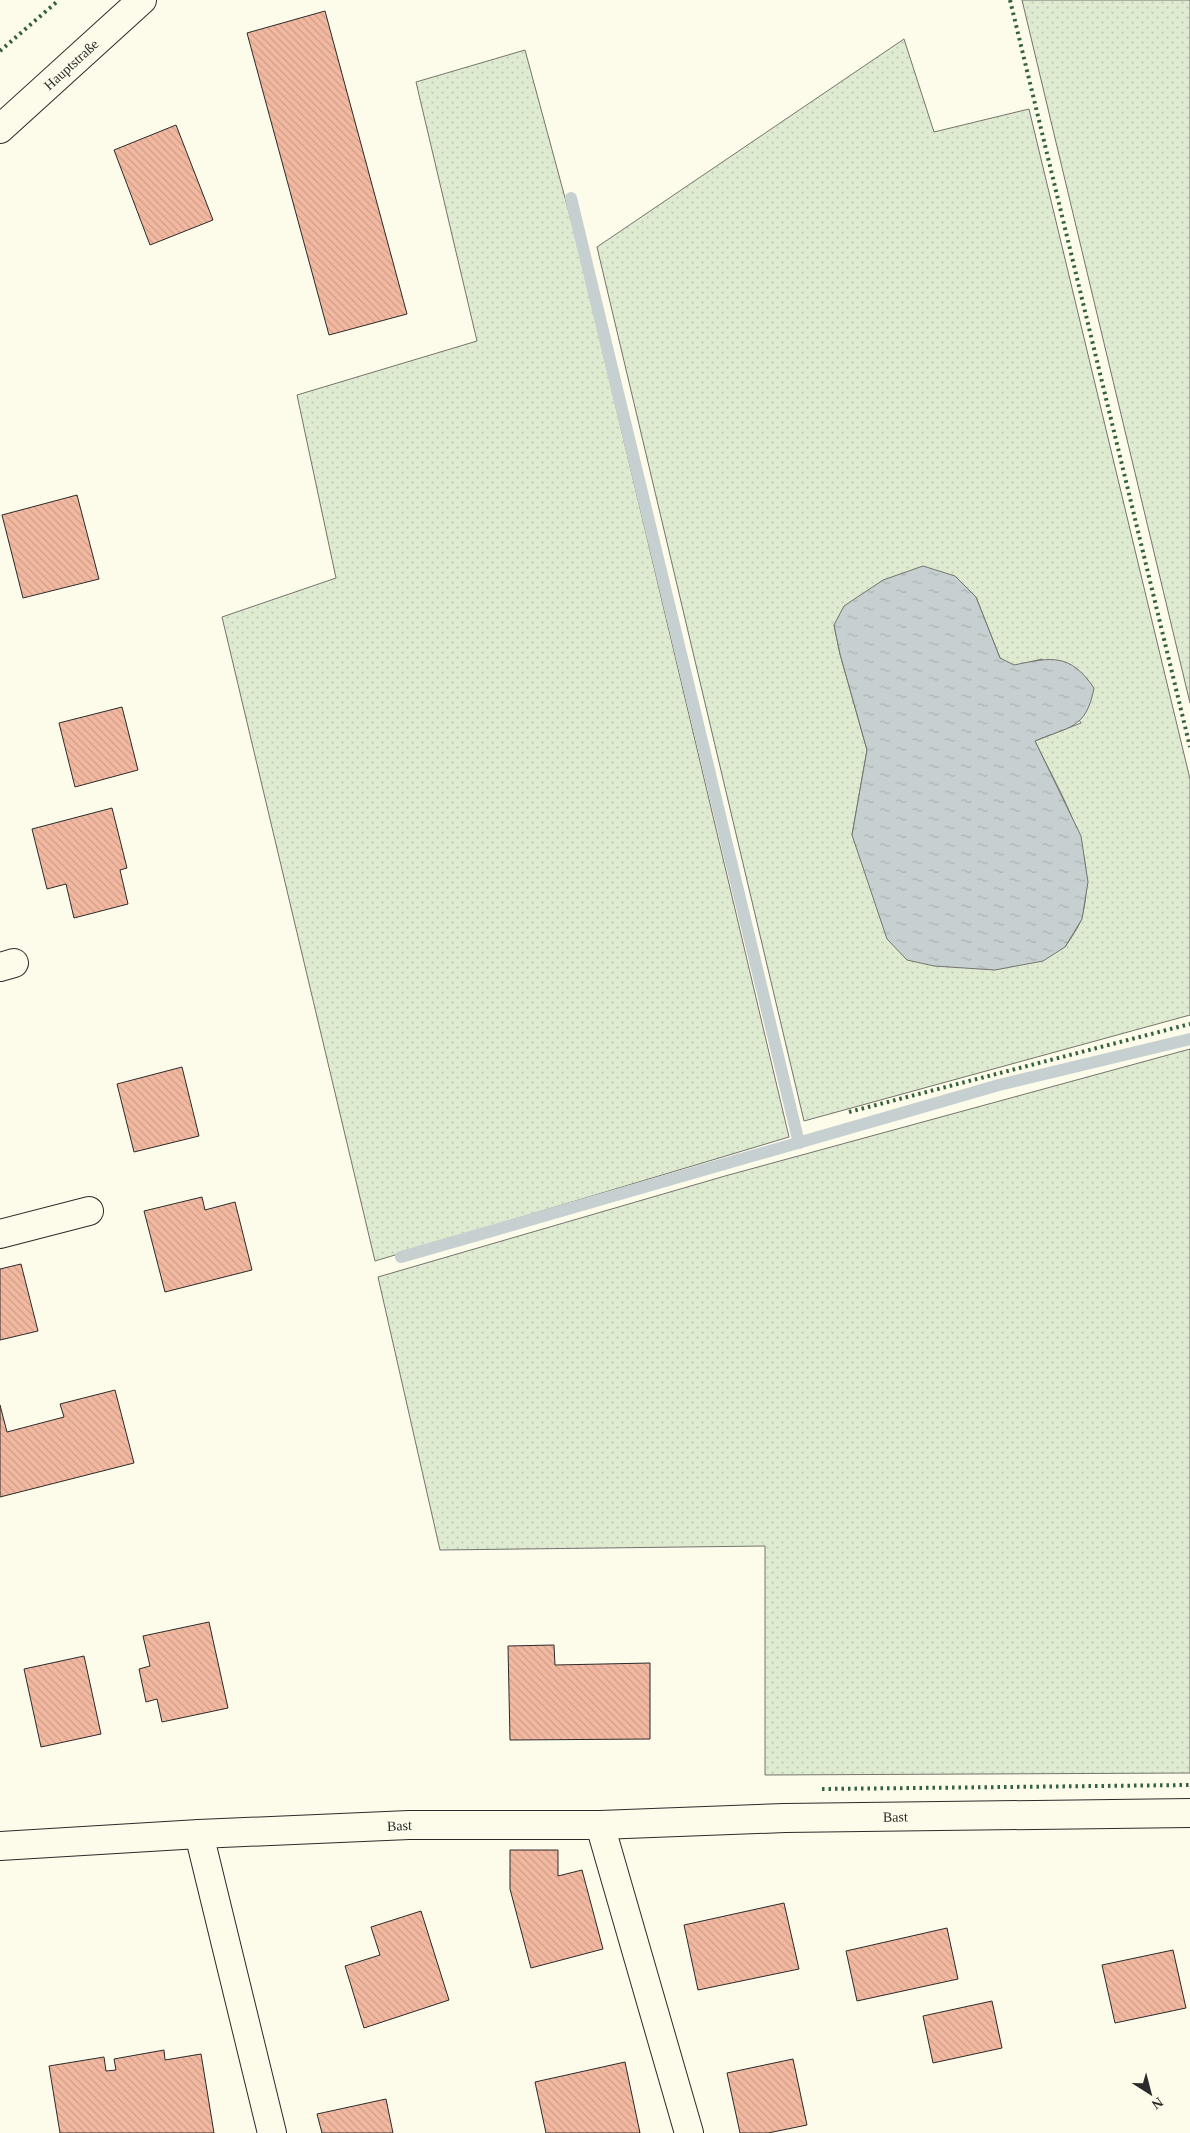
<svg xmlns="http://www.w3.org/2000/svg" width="1190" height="2133" font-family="Georgia,serif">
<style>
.grass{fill:url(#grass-dots);stroke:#74746e;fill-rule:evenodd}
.water{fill:url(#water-ripples);stroke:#74746e}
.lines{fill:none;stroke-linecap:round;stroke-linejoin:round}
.stream{stroke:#c7d0d0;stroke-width:12}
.building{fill:url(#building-back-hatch);stroke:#2b2b2b}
.street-casing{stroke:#2b2b2b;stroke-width:30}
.secondary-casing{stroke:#2b2b2b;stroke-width:30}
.street{stroke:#fdfbea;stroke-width:28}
.secondary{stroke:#fdfbea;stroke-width:28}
.hedge{stroke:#34623c;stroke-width:4;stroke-dasharray:2.5 4;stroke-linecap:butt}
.labels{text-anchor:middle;stroke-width:4;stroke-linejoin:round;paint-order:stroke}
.street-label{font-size:14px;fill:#2b2b2b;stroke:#fdfbea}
</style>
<defs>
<pattern id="grass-dots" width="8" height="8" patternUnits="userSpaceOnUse" patternTransform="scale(1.25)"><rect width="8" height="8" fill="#deebd1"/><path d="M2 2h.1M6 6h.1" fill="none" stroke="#bfcab4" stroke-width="1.8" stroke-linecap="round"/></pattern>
<pattern id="water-ripples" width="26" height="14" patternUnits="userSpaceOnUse" patternTransform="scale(1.25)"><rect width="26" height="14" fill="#c7d0d0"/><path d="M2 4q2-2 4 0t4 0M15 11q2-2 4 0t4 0" fill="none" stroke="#abb3b3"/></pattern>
<pattern id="building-back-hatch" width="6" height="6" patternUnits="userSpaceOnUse" patternTransform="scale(1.25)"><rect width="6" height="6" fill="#f2b8a0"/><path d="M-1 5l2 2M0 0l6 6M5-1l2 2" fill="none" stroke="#d09e8a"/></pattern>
</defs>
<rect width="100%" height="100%" fill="#fdfbea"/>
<g class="grass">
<path d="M1022,0H1190V703Z"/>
<path d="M904,39L934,132L1029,109L1190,779V1015L804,1121L597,247ZM976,597L1000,658L1014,666L1042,659L1081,723L1035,741C1062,798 1099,851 1082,917C1079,927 1071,938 1065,947L852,835L867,750L840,654L834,625Z"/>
<path d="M525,50L577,242L789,1137L375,1261L222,617L336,578L297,395L477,341L416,82Z"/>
<path d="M1190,1049V1773L765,1775V1546L440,1550L378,1277L725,1176Z"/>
</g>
<path class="water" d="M923,566L955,576L976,597L1000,658L1014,665C1052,657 1070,653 1094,688C1086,730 1069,726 1035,741L1081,836L1088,882L1082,919L1065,947L1043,961L995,970L934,966L907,960L887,939L852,835L867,750L840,654L834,625L844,606L883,580Z"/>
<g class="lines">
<g class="stream">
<path d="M571,198L799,1143"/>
<path d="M401,1257L999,1085L1190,1039"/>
</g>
</g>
<g class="building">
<path d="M325,11L407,314L329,335L247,33Z"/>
<path d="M176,125L213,220L150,245L114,150Z"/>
<path d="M77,495L99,579L23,598L2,515Z"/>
<path d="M122,707L138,770L75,787L59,723Z"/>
<path d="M112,808L127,868L120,870L128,904L74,918L66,884L47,889L32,829Z"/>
<path d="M182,1067L199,1136L134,1152L117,1084Z"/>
<path d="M202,1197L205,1210L235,1202L252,1270L165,1292L144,1211Z"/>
<path d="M21,1264L38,1331L0,1340V1269Z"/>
<path d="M115,1390L134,1463L0,1497V1405L7,1432L64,1417L60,1404Z"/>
<path d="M209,1622L228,1708L162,1722L157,1699L146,1702L139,1669L150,1666L143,1636Z"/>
<path d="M554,1645L555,1665L650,1663V1739L510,1740L508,1646Z"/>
<path d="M84,1656L101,1734L41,1747L24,1669Z"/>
<path d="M510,1850H558V1876L582,1870L603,1949L531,1968L510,1889Z"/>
<path d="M784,1903L799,1969L698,1990L684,1925Z"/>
<path d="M421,1911L449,2000L364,2028L345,1966L380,1955L371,1927Z"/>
<path d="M947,1928L958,1979L857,2001L846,1951Z"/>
<path d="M1173,1950L1186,2008L1115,2023L1102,1965Z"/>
<path d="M992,2001L1002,2048L933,2063L923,2016Z"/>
<path d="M164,2050L165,2060L201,2054L214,2133H60L49,2066L104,2057L106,2071L116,2070L114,2059Z"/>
<path d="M793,2059L807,2125L768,2133H740L727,2073Z"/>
<path d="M625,2062L640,2133H546L535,2082Z"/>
<path d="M386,2099L393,2133H322L317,2114Z"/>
</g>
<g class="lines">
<g class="street-casing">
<g id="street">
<path d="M0,967L14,963"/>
<path d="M0,1234L89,1211"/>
<path d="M600,1825L689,2133"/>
<path d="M199,1834L272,2133"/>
<path id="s1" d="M0,1846L199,1834L409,1825H600L785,1818L1190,1813"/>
</g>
</g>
<g class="secondary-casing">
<g id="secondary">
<path id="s2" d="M0,129L142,0"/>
</g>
</g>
<use href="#street" class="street"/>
<use href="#secondary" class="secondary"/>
<g class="hedge">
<path d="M1010,0L1190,747"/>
<path d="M0,51L59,0"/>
<path d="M849,1112L1190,1024"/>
<path d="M822,1789L1190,1785"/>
</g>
</g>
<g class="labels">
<g class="street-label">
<text dy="5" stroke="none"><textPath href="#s2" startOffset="96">Hauptstraße</textPath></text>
<text dy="5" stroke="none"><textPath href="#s1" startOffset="896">Bast</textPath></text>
<text dy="5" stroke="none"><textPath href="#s1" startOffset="400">Bast</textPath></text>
</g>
</g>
<g transform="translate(1150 2093) rotate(144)" stroke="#fdfbea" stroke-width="4" paint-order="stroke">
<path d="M0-4L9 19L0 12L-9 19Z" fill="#2b2b2b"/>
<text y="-8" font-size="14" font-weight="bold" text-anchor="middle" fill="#2b2b2b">N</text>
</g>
</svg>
